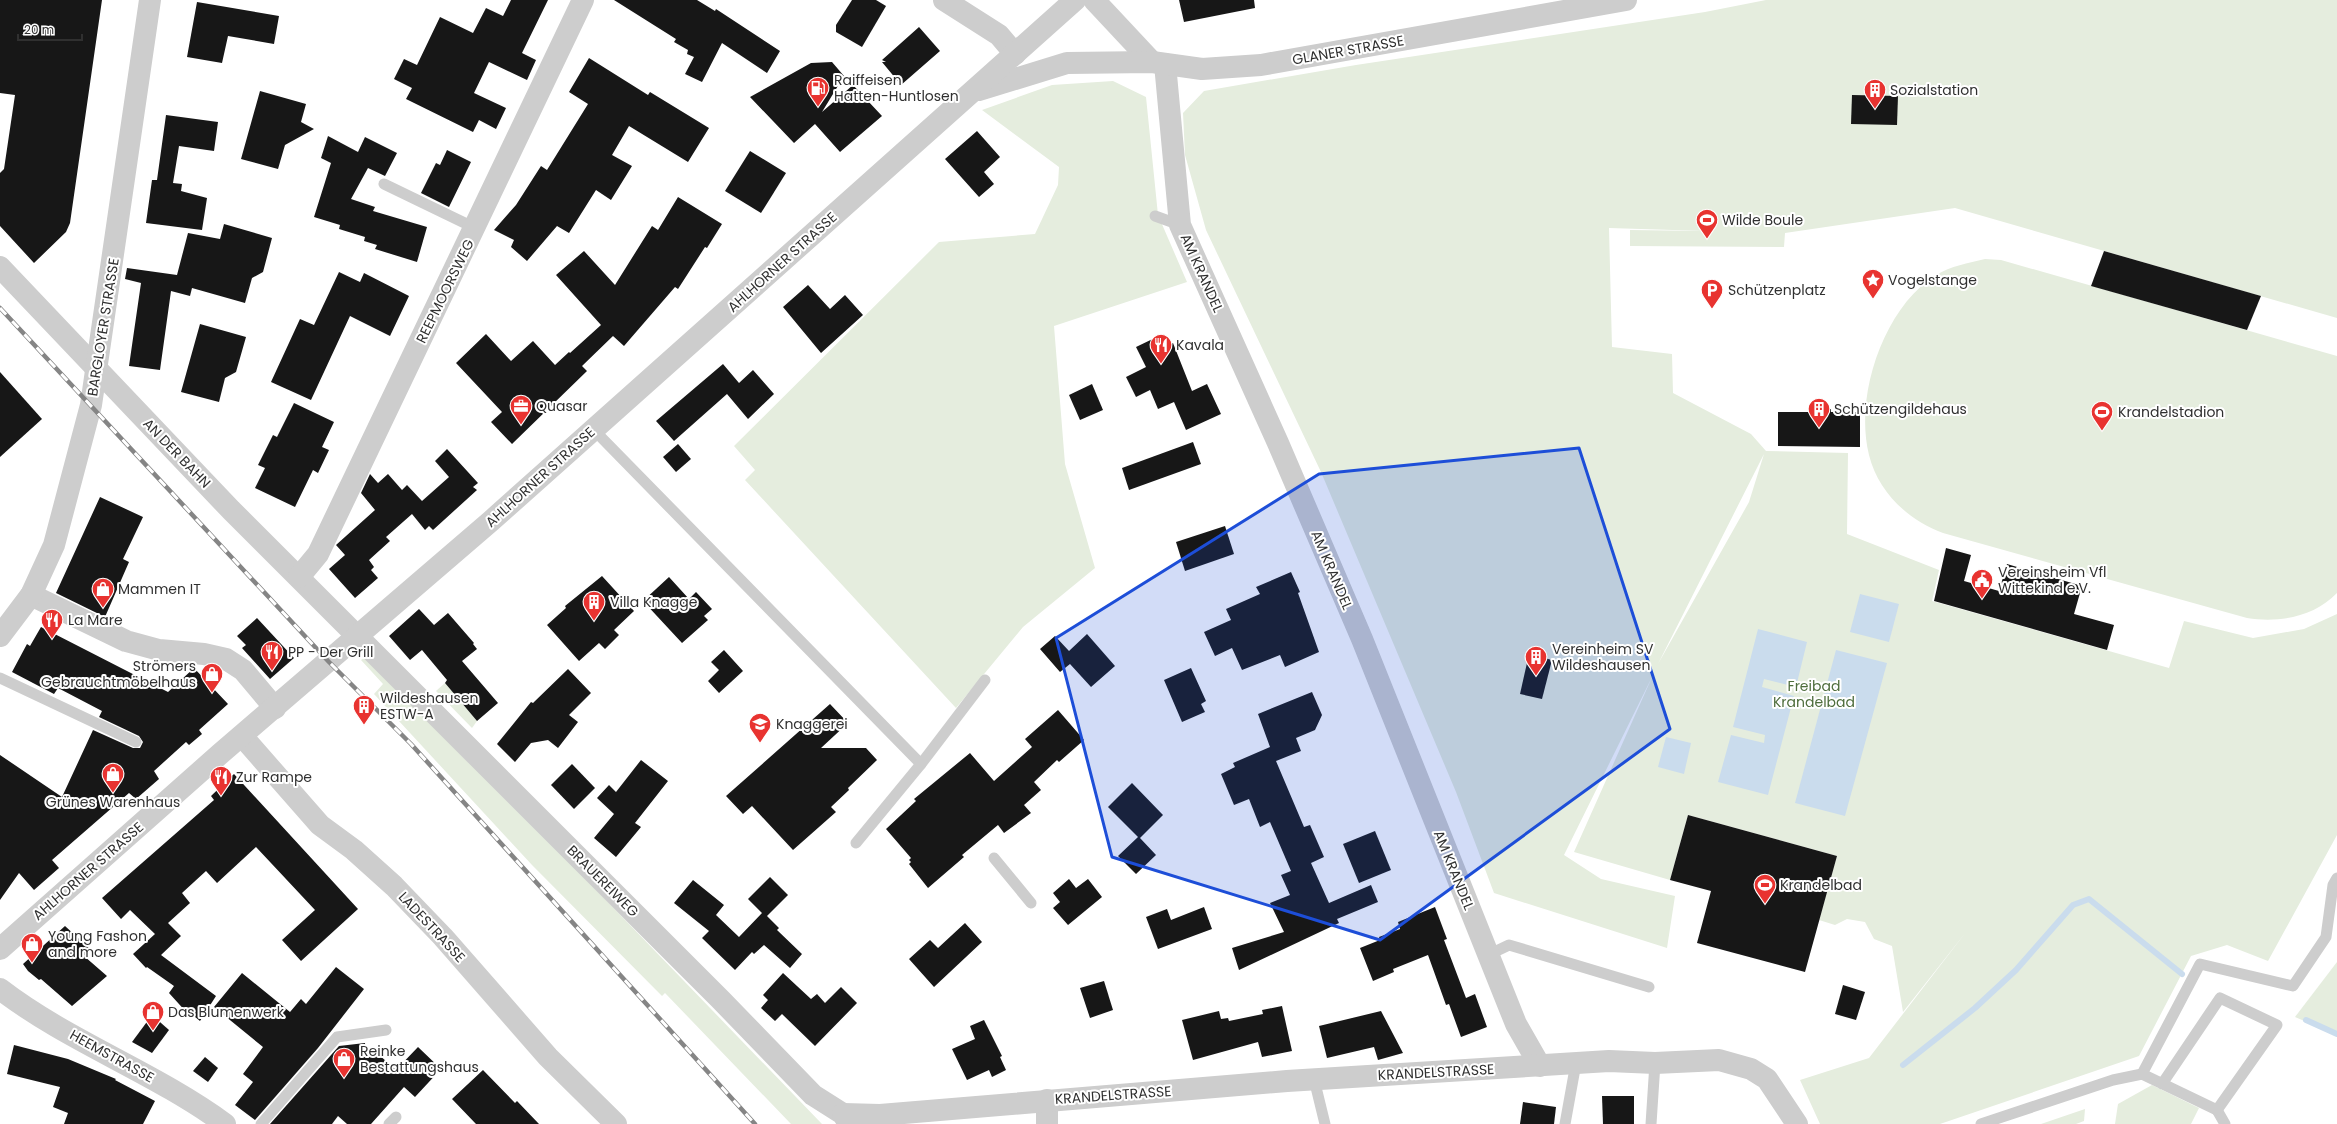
<svg xmlns="http://www.w3.org/2000/svg" width="2337" height="1124" font-family="Poppins,sans-serif">
<style>
.green{fill:#e5edde;fill-rule:evenodd}
.water{fill:#cadced}
.lines{fill:none;stroke-linecap:round;stroke-linejoin:round}
.stream{stroke:#cadced;stroke-width:6}
.building{fill:#171717}
.service{stroke:#cdcdcd;stroke-width:11}
.minor{stroke:#cdcdcd;stroke-width:22}
.tertiary{stroke:#cdcdcd;stroke-width:22}
.rail-casing{stroke:#858585;stroke-width:4.5}
.rail{stroke:#fff;stroke-width:3;stroke-dasharray:9;stroke-linecap:butt}
.marked{fill:#1d4ed8;fill-opacity:0.2;stroke:#1d4ed8;stroke-width:3;stroke-linejoin:round}
.labels{text-anchor:middle;stroke-width:4;stroke-linejoin:round;paint-order:stroke}
.street-label{font-size:14px;fill:#303030;stroke:#fff}
.poi-label{font-size:14px;fill:#303030;stroke:#fff;text-anchor:start}
.park-label{font-size:14px;fill:#4e6d3c;stroke:#fff}
</style>
<rect width="100%" height="100%" fill="#fff"/>
<g class="green">
<path d="M1766,0H2337V318L1955,208L1785,233L1784,247L1630,246V230L1705,231L1609,228L1612,347L1672,354L1673,393L1751,434L1766,451L1848,453L1847,534L1939,570L1932,601L2169,668L2184,621L2253,638L2304,629L2337,614V835L2268,961L2227,945L2191,956L2139,1056L1940,1124H1820L1800,1080L1869,1058L1966,932L1903,1012L1892,946L1874,939L1865,922L1847,919L1835,925L1819,920L1837,856L1688,815L1670,880L1574,852L1653,675L1564,855L1601,879L1675,896L1667,948L1494,893L1456,792L1321,472L1206,230L1185,155L1183,113L1204,91L1356,65L1705,12ZM1764,454L1749,502L1658,664Z"/>
<path d="M1113,81L1146,97L1158,215L1187,282L1054,326L1065,464L1095,568L1023,627L956,708L745,480L755,470L734,446L939,242L1035,234L1058,185L1059,167L982,110L1052,85Z"/>
<path d="M1985,259L2001,260L2337,356V593C2314,617 2279,623 2247,618L1943,533C1908,520 1878,492 1869,455C1854,396 1884,307 1936,275C1951,266 1968,263 1985,259Z"/>
<path d="M365,657L574,867L822,1124H791L665,993L662,996L532,865L374,694L383,684L361,660Z"/>
<path d="M445,683L477,721L472,728L436,691Z"/>
<path d="M2337,962V1035L2295,1017Z"/>
<path d="M2152,1085L2199,1108L2191,1124H2115L2118,1104Z"/>
<path d="M2085,1109L2084,1121L2076,1124H2041Z"/>
</g>
<g class="water">
<path d="M1860,594L1899,604L1889,642L1850,632Z"/>
<path d="M1758,629L1807,642L1796,687L1764,679L1762,687L1794,696L1768,795L1718,782L1731,735L1764,743L1765,735L1733,727Z"/>
<path d="M1836,650L1887,663L1845,816L1795,803Z"/>
<path d="M1666,737L1691,743L1684,774L1658,767Z"/>
</g>
<g class="lines">
<g class="stream">
<path d="M2306,1020L2337,1034"/>
<path d="M1903,1065L1975,1008L2016,970L2073,905L2089,899L2182,974"/>
</g>
</g>
<g class="building">
<path d="M0,0H102L70,223L66,232L34,263L0,226V173L4,169L15,95L0,93Z"/>
<path d="M511,0H548L522,53L536,60L527,80L489,62L474,93L506,108L496,129L479,120L473,132L406,99L412,88L394,79L404,59L417,65L440,17L473,33L486,8L503,16Z"/>
<path d="M614,0H697L715,11L716,9L780,51L767,73L722,43L702,82L685,74L694,57L687,54L688,50L674,42L676,39Z"/>
<path d="M852,0H876L886,6L862,47L836,32V25Z"/>
<path d="M1179,0H1254L1255,8L1184,22Z"/>
<path d="M197,2L279,16L274,44L228,36L222,63L187,57Z"/>
<path d="M919,27L940,51L901,85L882,62H886L882,60Z"/>
<path d="M589,58L648,95L650,92L709,128L688,162L629,126L612,155L632,166L611,200L596,190L569,233L557,226L527,261L511,247L514,240L494,230L516,205L541,166L547,170L588,104L569,92Z"/>
<path d="M832,62L844,76L822,112L853,85L882,116L840,152L815,124L794,143L750,97L811,63Z"/>
<path d="M260,91L306,104L301,122L314,129L285,145L278,169L241,159Z"/>
<path d="M1852,95L1898,96L1897,125L1851,124Z"/>
<path d="M166,115L218,122L214,151L179,146L173,183L182,184L181,191L207,198L202,230L146,223L152,180H157Z"/>
<path d="M977,131L1000,157L984,172L994,184L979,197L945,159Z"/>
<path d="M328,136L358,152L365,137L397,153L385,176L368,168L351,199L375,207L373,211L427,227L417,262L375,249L377,245L364,241L365,237L339,229L340,225L314,217L331,163L321,158Z"/>
<path d="M447,150L471,162L449,207L421,193L436,163L440,165Z"/>
<path d="M750,151L786,173L761,213L725,191Z"/>
<path d="M678,197L722,224L707,248L705,247L678,289L675,287L624,346L613,336L582,366L587,371L512,444L491,422L502,412L456,363L486,334L511,361L533,341L555,365L569,352L570,353L601,325L556,275L584,251L615,285L652,226L658,230Z"/>
<path d="M224,224L272,238L263,272L252,278L245,303L192,288L190,296L171,291L160,370L129,366L141,283L125,279L127,268L177,275L188,233L220,239Z"/>
<path d="M2104,251L2261,296L2247,330L2091,286Z"/>
<path d="M339,272L360,282L364,273L409,296L390,336L350,316L311,400L271,382L300,319L314,325Z"/>
<path d="M808,285L830,309L845,295L863,315L821,353L783,307Z"/>
<path d="M200,324L246,337L236,372L225,378L219,402L181,392Z"/>
<path d="M1163,334L1169,346L1173,343L1192,391L1207,384L1221,414L1186,430L1174,402L1158,409L1150,390L1136,397L1126,377L1146,367L1136,347Z"/>
<path d="M723,364L739,383L753,370L774,394L748,419L727,394L674,441L656,421Z"/>
<path d="M0,372L42,419L0,457Z"/>
<path d="M1092,384L1103,410L1080,420L1069,395Z"/>
<path d="M294,403L334,422L322,447L329,450L318,473L313,470L295,507L255,488L265,468L258,465L273,435L277,437Z"/>
<path d="M1808,409H1831V412H1860V447L1778,446V412H1808Z"/>
<path d="M1193,442L1201,464L1129,490L1122,468Z"/>
<path d="M678,444L691,459L676,472L663,457Z"/>
<path d="M447,449L478,483L473,487L477,490L433,530L429,526L425,530L412,514L386,537L390,541L369,560L374,567L371,570L378,578L355,598L329,569L345,555L336,545L375,510L361,493L370,474L378,483L388,474L402,490L407,485L422,501L449,477L435,461Z"/>
<path d="M100,497L143,517L123,559L129,562L105,617L56,593Z"/>
<path d="M1225,526L1234,554L1185,571L1176,542Z"/>
<path d="M1946,548L1971,555L1964,581L1999,591L2007,564L2082,586L2074,614L2114,625L2107,650L1934,601Z"/>
<path d="M1291,572L1300,592L1298,593L1319,652L1285,667L1280,655L1242,670L1232,648L1215,656L1204,632L1231,620L1226,609L1260,594L1256,587Z"/>
<path d="M602,576L634,611L614,630L619,635L605,649L599,643L579,661L547,625L566,608L565,606Z"/>
<path d="M669,577L689,599L696,592L712,609L704,616L708,620L682,643L643,601Z"/>
<path d="M419,609L434,625L448,613L474,643L473,644L477,649L462,661L498,703L477,721L445,683L447,680L422,650L410,660L389,636Z"/>
<path d="M257,618L294,658L270,679L242,648L246,645L237,636Z"/>
<path d="M41,627L168,692L194,668L228,704L199,730L202,734L189,745L186,742L154,771L159,779L136,799L129,793L52,860L59,868L34,890L19,873L0,900V755L62,797L93,730L133,748H140L143,742L139,736L99,717L102,711L58,688L54,694L12,672L27,644L30,646Z"/>
<path d="M1087,634L1115,666L1091,687L1070,664L1060,672L1040,649L1055,636L1069,651Z"/>
<path d="M724,650L743,671L719,693L708,681L719,670L711,662Z"/>
<path d="M1529,654L1552,660L1542,699L1520,694Z"/>
<path d="M1191,668L1206,701L1201,704L1205,712L1182,722L1164,680Z"/>
<path d="M568,669L591,693L569,715L578,722L558,748L548,740L531,743L515,762L497,744L531,702L533,703Z"/>
<path d="M1312,692L1322,715L1315,730L1296,738L1301,751L1276,761L1304,827L1310,825L1324,857L1311,863L1329,903L1371,885L1378,902L1337,919L1339,923L1239,970L1232,948L1284,932L1270,903L1290,895L1281,875L1291,871L1270,822L1260,827L1249,799L1234,805L1221,774L1235,767L1233,763L1270,747L1258,714Z"/>
<path d="M830,704L848,723L821,748H866L877,760L848,788L849,790L831,807L836,812L793,850L752,806L743,814L726,796Z"/>
<path d="M1058,710L1084,740L1059,762L1057,760L1034,782L1041,790L1024,805L1031,813L1004,833L998,825L962,855L964,857L928,888L909,864L911,862L909,860L911,858L886,829L916,801L914,799L970,753L994,781L1032,747L1025,739Z"/>
<path d="M641,760L668,781L635,823L641,827L616,857L594,838L614,814L597,798L609,785L616,792Z"/>
<path d="M572,764L595,788L574,809L551,785Z"/>
<path d="M234,774L358,909L301,961L282,940L315,910L256,847L217,883L206,871L182,893L190,903L168,923L181,936L161,955L216,996L200,1021L189,1012L188,1014L169,993L174,986L147,967L146,968L133,954L155,934L130,910L121,919L102,898L214,800L211,796Z"/>
<path d="M1132,783L1163,815L1140,838L1156,855L1136,874L1118,856L1138,837L1108,807Z"/>
<path d="M1688,815L1837,856L1805,972L1697,943L1711,891L1670,880Z"/>
<path d="M1375,831L1391,870L1359,883L1343,844Z"/>
<path d="M770,877L788,895L767,916L779,928L777,930L802,954L790,968L764,945L754,954L752,952L735,970L702,938L709,931L674,903L693,880L724,905L716,915L739,937L762,913L748,899Z"/>
<path d="M1069,879L1076,888L1088,879L1102,897L1068,925L1053,908L1060,902L1053,893Z"/>
<path d="M1204,907L1212,929L1158,949L1146,917L1167,909L1171,920Z"/>
<path d="M1435,907L1447,939L1444,940L1466,998L1475,994L1487,1027L1461,1037L1449,1004L1446,1005L1428,955L1393,969L1394,972L1373,981L1360,948L1380,940L1379,937L1400,929L1398,922Z"/>
<path d="M965,923L982,942L934,987L909,959L930,940L938,948Z"/>
<path d="M65,926L90,949L84,956L107,976L72,1006L41,979L39,980L28,971L23,964Z"/>
<path d="M336,967L364,989L318,1048L255,1120L235,1105L253,1082L243,1074L263,1047L214,1007L242,973L290,1012L301,999L306,1004Z"/>
<path d="M783,973L811,999L817,994L825,1003L841,987L857,1003L815,1046L782,1014L775,1021L761,1008L768,1000L763,995Z"/>
<path d="M1104,981L1113,1010L1090,1018L1080,988Z"/>
<path d="M1843,985L1865,992L1856,1020L1835,1014Z"/>
<path d="M1282,1006L1292,1051L1262,1057L1258,1042L1193,1060L1182,1020L1219,1011L1221,1019L1228,1018L1229,1021L1263,1014L1262,1010Z"/>
<path d="M1381,1011L1403,1053L1378,1060L1374,1047L1327,1058L1319,1026Z"/>
<path d="M152,1015L169,1030L152,1053L132,1042Z"/>
<path d="M984,1020L1002,1056L1000,1057L1006,1070L992,1077L989,1070L967,1080L952,1049L975,1039L970,1026Z"/>
<path d="M365,1043L366,1055L378,1054L396,1070L418,1047L441,1069L415,1097L404,1087L371,1124H347L338,1116L332,1124H270L339,1046Z"/>
<path d="M14,1045L68,1059L116,1079L115,1080L155,1101L143,1124H64L68,1113L53,1107L60,1087L7,1074Z"/>
<path d="M205,1057L218,1068L208,1082L193,1071Z"/>
<path d="M483,1070L515,1103L517,1101L539,1124H476L452,1099Z"/>
<path d="M1602,1096H1634V1124H1603Z"/>
<path d="M1523,1102L1556,1107L1554,1124H1520Z"/>
</g>
<g class="lines">
<g class="service">
<path d="M384,184L475,228"/>
<path d="M1155,216L1180,225"/>
<path d="M593,429L921,764"/>
<path d="M0,678L136,742"/>
<path d="M856,843L921,764L985,680"/>
<path d="M994,858L1031,903"/>
<path d="M1488,955L1509,945L1649,987"/>
<path d="M2142,1074L2200,964L2293,986L2326,937L2333,885L2337,878"/>
<path d="M1314,1079L1325,1124"/>
<path d="M2217,1110L2225,1124"/>
<path d="M261,1124L337,1037L386,1030"/>
<path d="M389,1124L396,1117"/>
<path d="M1565,1124L1576,1063"/>
<path d="M1651,1124L1655,1063"/>
<path d="M1981,1124L2113,1080L2142,1074L2217,1110L2277,1025L2220,998L2162,1084"/>
</g>
<g class="minor">
<path d="M944,0L999,35L1015,54"/>
<path d="M1165,64L1180,225L1278,443L1362,639L1516,1024L1540,1066"/>
<path d="M0,267L231,510L721,1000L813,1095L843,1114L849,1124"/>
<path d="M299,577L318,554L583,0"/>
<path d="M31,595L126,641L159,650L204,654L226,659L243,670L275,708"/>
<path d="M0,636L31,595L54,545L91,405L150,0"/>
<path d="M242,736L320,825L354,850L394,886L443,937L548,1057L616,1124"/>
<path d="M1047,1100V1124"/>
<path d="M843,1114L880,1115L1287,1081L1609,1061L1655,1063L1719,1060L1751,1069L1767,1079L1797,1124"/>
</g>
<g class="tertiary">
<path d="M1094,0L1152,62"/>
<path d="M979,90L1067,63L1152,62L1202,69L1261,65L1626,0"/>
<path d="M0,949L220,754L491,521L1075,0"/>
<path d="M0,989C69,1042 154,1072 225,1124"/>
</g>
<g class="rail-casing">
<path id="rail" d="M0,308L329,662L411,744L755,1124"/>
</g>
<use href="#rail" class="rail"/>
</g>
<path class="marked" d="M1579,448L1670,729L1380,940L1112,857L1056,638L1319,474Z"/>
<defs>
<g id="fuel-pin" transform="scale(1.15)"><path d="M0 17L-7.5 6A9.5 9.5 0 1 1 7.5 6Z" fill="#e83330" stroke="#fff"/><path d="M-5.5-6h7V0h2V4h1.3V-2.5L3-4.5l.8-.8L6-3V5H2.5V1h-1V6h-7ZM-4.2-4.7v3.2H.2V-4.7Z" fill="#fff"/></g>
<g id="building-pin" transform="scale(1.15)"><path d="M0 17L-7.5 6A9.5 9.5 0 1 1 7.5 6Z" fill="#e83330" stroke="#fff"/><path d="M-4-6H4V6H1V3H-1V6H-4ZM-2.5-4.3h1.7v1.8h-1.7ZM.8-4.3h1.7v1.8H.8ZM-2.5-1h1.7V.8h-1.7ZM.8-1h1.7V.8H.8Z" fill="#fff"/></g>
<g id="stadium-pin" transform="scale(1.15)"><path d="M0 17L-7.5 6A9.5 9.5 0 1 1 7.5 6Z" fill="#e83330" stroke="#fff"/><path d="M0-5a6.5 5 0 1 0 0 10a6.5 5 0 1 0 0-10ZM-3.5-1.8h7v3.6h-7Z" fill="#fff"/></g>
<g id="sight-pin" transform="scale(1.15)"><path d="M0 17L-7.5 6A9.5 9.5 0 1 1 7.5 6Z" fill="#e83330" stroke="#fff"/><path d="M0-6L1.8-2.2L6-1.7L2.9 1.2L3.7 5.4L0 3.3L-3.7 5.4L-2.9 1.2L-6-1.7L-1.8-2.2Z" fill="#fff"/></g>
<g id="parking-pin" transform="scale(1.15)"><path d="M0 17L-7.5 6A9.5 9.5 0 1 1 7.5 6Z" fill="#e83330" stroke="#fff"/><path d="M-3.5-5.5H1a3.5 3.5 0 0 1 0 7H-1V5.5H-3.5ZM-1-3.4V-.6H.8a1.4 1.4 0 0 0 0-2.8Z" fill="#fff"/></g>
<g id="restaurant-pin" transform="scale(1.15)"><path d="M0 17L-7.5 6A9.5 9.5 0 1 1 7.5 6Z" fill="#e83330" stroke="#fff"/><path d="M-5-6h1v4h1v-4h1v4h1v-4h1v5L-1.5 .5V6h-2V.5L-5-1ZM5-6V6H3V1.5H1.5Q1.5-4 5-6Z" fill="#fff"/></g>
<g id="office-pin" transform="scale(1.15)"><path d="M0 17L-7.5 6A9.5 9.5 0 1 1 7.5 6Z" fill="#e83330" stroke="#fff"/><path d="M-6-3h4V-5.5h4V-3h4V5H-6ZM-1-4.5V-3h2v-1.5ZM-6 0V1H6V0Z" fill="#fff"/></g>
<g id="civic-pin" transform="scale(1.15)"><path d="M0 17L-7.5 6A9.5 9.5 0 1 1 7.5 6Z" fill="#e83330" stroke="#fff"/><path d="M-.6-6.5H3V-4.5H.6V-3L4-1V1h2V6H-6V1h2V-1L-.6-3ZM-1.2 2.5V6h2.4V2.5Z" fill="#fff"/></g>
<g id="shop-pin" transform="scale(1.15)"><path d="M0 17L-7.5 6A9.5 9.5 0 1 1 7.5 6Z" fill="#e83330" stroke="#fff"/><path d="M-5-2.5h2.3a2.7 3.5 0 0 1 5.4 0H5L5.5 6h-11ZM-1.5-2.5h3a1.5 2.3 0 0 0-3 0Z" fill="#fff"/></g>
<g id="school-pin" transform="scale(1.15)"><path d="M0 17L-7.5 6A9.5 9.5 0 1 1 7.5 6Z" fill="#e83330" stroke="#fff"/><path d="M0-5L7-2L0 1L-7-2ZM-4 1L0 2.5L4 1V4Q0 6-4 4Z" fill="#fff"/></g>
</defs>
<g fill-rule="evenodd">
<use href="#fuel-pin" x="818" y="88"/>
<use href="#building-pin" x="1875" y="90"/>
<use href="#stadium-pin" x="1707" y="220"/>
<use href="#sight-pin" x="1873" y="280"/>
<use href="#parking-pin" x="1712" y="290"/>
<use href="#restaurant-pin" x="1161" y="345"/>
<use href="#office-pin" x="521" y="406"/>
<use href="#building-pin" x="1819" y="409"/>
<use href="#stadium-pin" x="2102" y="412"/>
<use href="#civic-pin" x="1982" y="580"/>
<use href="#shop-pin" x="103" y="589"/>
<use href="#building-pin" x="594" y="602"/>
<use href="#restaurant-pin" x="52" y="620"/>
<use href="#restaurant-pin" x="272" y="652"/>
<use href="#building-pin" x="1536" y="657"/>
<use href="#shop-pin" x="212" y="674"/>
<use href="#building-pin" x="364" y="706"/>
<use href="#school-pin" x="760" y="724"/>
<use href="#shop-pin" x="113" y="774"/>
<use href="#restaurant-pin" x="221" y="777"/>
<use href="#stadium-pin" x="1765" y="885"/>
<use href="#shop-pin" x="32" y="944"/>
<use href="#shop-pin" x="153" y="1012"/>
<use href="#shop-pin" x="344" y="1059"/>
</g>
<g class="labels">
<g class="street-label">
<text transform="translate(1348 50) rotate(-10)" y="5">GLANER STRASSE</text>
<text transform="translate(782 262) rotate(-42)" y="5">AHLHORNER STRASSE</text>
<text transform="translate(1202 273) rotate(66)" y="5">AM KRANDEL</text>
<text transform="translate(445 291) rotate(-64)" y="5">REEPMOORSWEG</text>
<text transform="translate(103 327) rotate(-81)" y="5">BARGLOYER STRASSE</text>
<text transform="translate(177 453) rotate(46)" y="5">AN DER BAHN</text>
<text transform="translate(540 477) rotate(-42)" y="5">AHLHORNER STRASSE</text>
<text transform="translate(1332 570) rotate(67)" y="5">AM KRANDEL</text>
<text transform="translate(1454 870) rotate(68)" y="5">AM KRANDEL</text>
<text transform="translate(88 871) rotate(-41)" y="5">AHLHORNER STRASSE</text>
<text transform="translate(603 881) rotate(45)" y="5">BRAUEREIWEG</text>
<text transform="translate(432 927) rotate(47)" y="5">LADESTRASSE</text>
<text transform="translate(112 1056) rotate(29)" y="5">HEEMSTRASSE</text>
<text transform="translate(1436 1072) rotate(-3)" y="5">KRANDELSTRASSE</text>
<text transform="translate(1113 1095) rotate(-4)" y="5">KRANDELSTRASSE</text>
</g>
<g class="poi-label">
<text x="834" y="85">Raiffeisen<tspan x="834" dy="16">Hatten-Huntlosen</tspan></text>
<text x="1890" y="95">Sozialstation</text>
<text x="1722" y="225">Wilde Boule</text>
<text x="1888" y="285">Vogelstange</text>
<text x="1728" y="295">Schützenplatz</text>
<text x="1176" y="350">Kavala</text>
<text x="536" y="411">Quasar</text>
<text x="1834" y="414">Schützengildehaus</text>
<text x="2118" y="417">Krandelstadion</text>
<text x="1998" y="577">Vereinsheim Vfl<tspan x="1998" dy="16">Wittekind e.V.</tspan></text>
<text x="118" y="594">Mammen IT</text>
<text x="610" y="607">Villa Knagge</text>
<text x="68" y="625">La Mare</text>
<text x="1552" y="654">Vereinheim SV<tspan x="1552" dy="16">Wildeshausen</tspan></text>
<text x="288" y="657">PP - Der Grill</text>
<text x="196" y="671" text-anchor="end">Strömers<tspan x="196" dy="16">Gebrauchtmöbelhaus</tspan></text>
<text x="380" y="703">Wildeshausen<tspan x="380" dy="16">ESTW-A</tspan></text>
<text x="776" y="729">Knaggerei</text>
<text x="236" y="782">Zur Rampe</text>
<text x="113" y="807" text-anchor="middle">Grünes Warenhaus</text>
<text x="1780" y="890">Krandelbad</text>
<text x="48" y="941">Young Fashon<tspan x="48" dy="16">and more</tspan></text>
<text x="168" y="1017">Das Blumenwerk</text>
<text x="360" y="1056">Reinke<tspan x="360" dy="16">Bestattungshaus</tspan></text>
</g>
<g class="park-label">
<text x="1814" y="691">Freibad<tspan x="1814" dy="16">Krandelbad</tspan></text>
</g>
</g>
<path d="M18 34v6h64v-6" fill="none" stroke="#303030" stroke-width="2"/>
<text x="24" y="34" font-size="12" fill="#303030" stroke="#ffffff" stroke-width="3" paint-order="stroke">20 m</text>
</svg>
